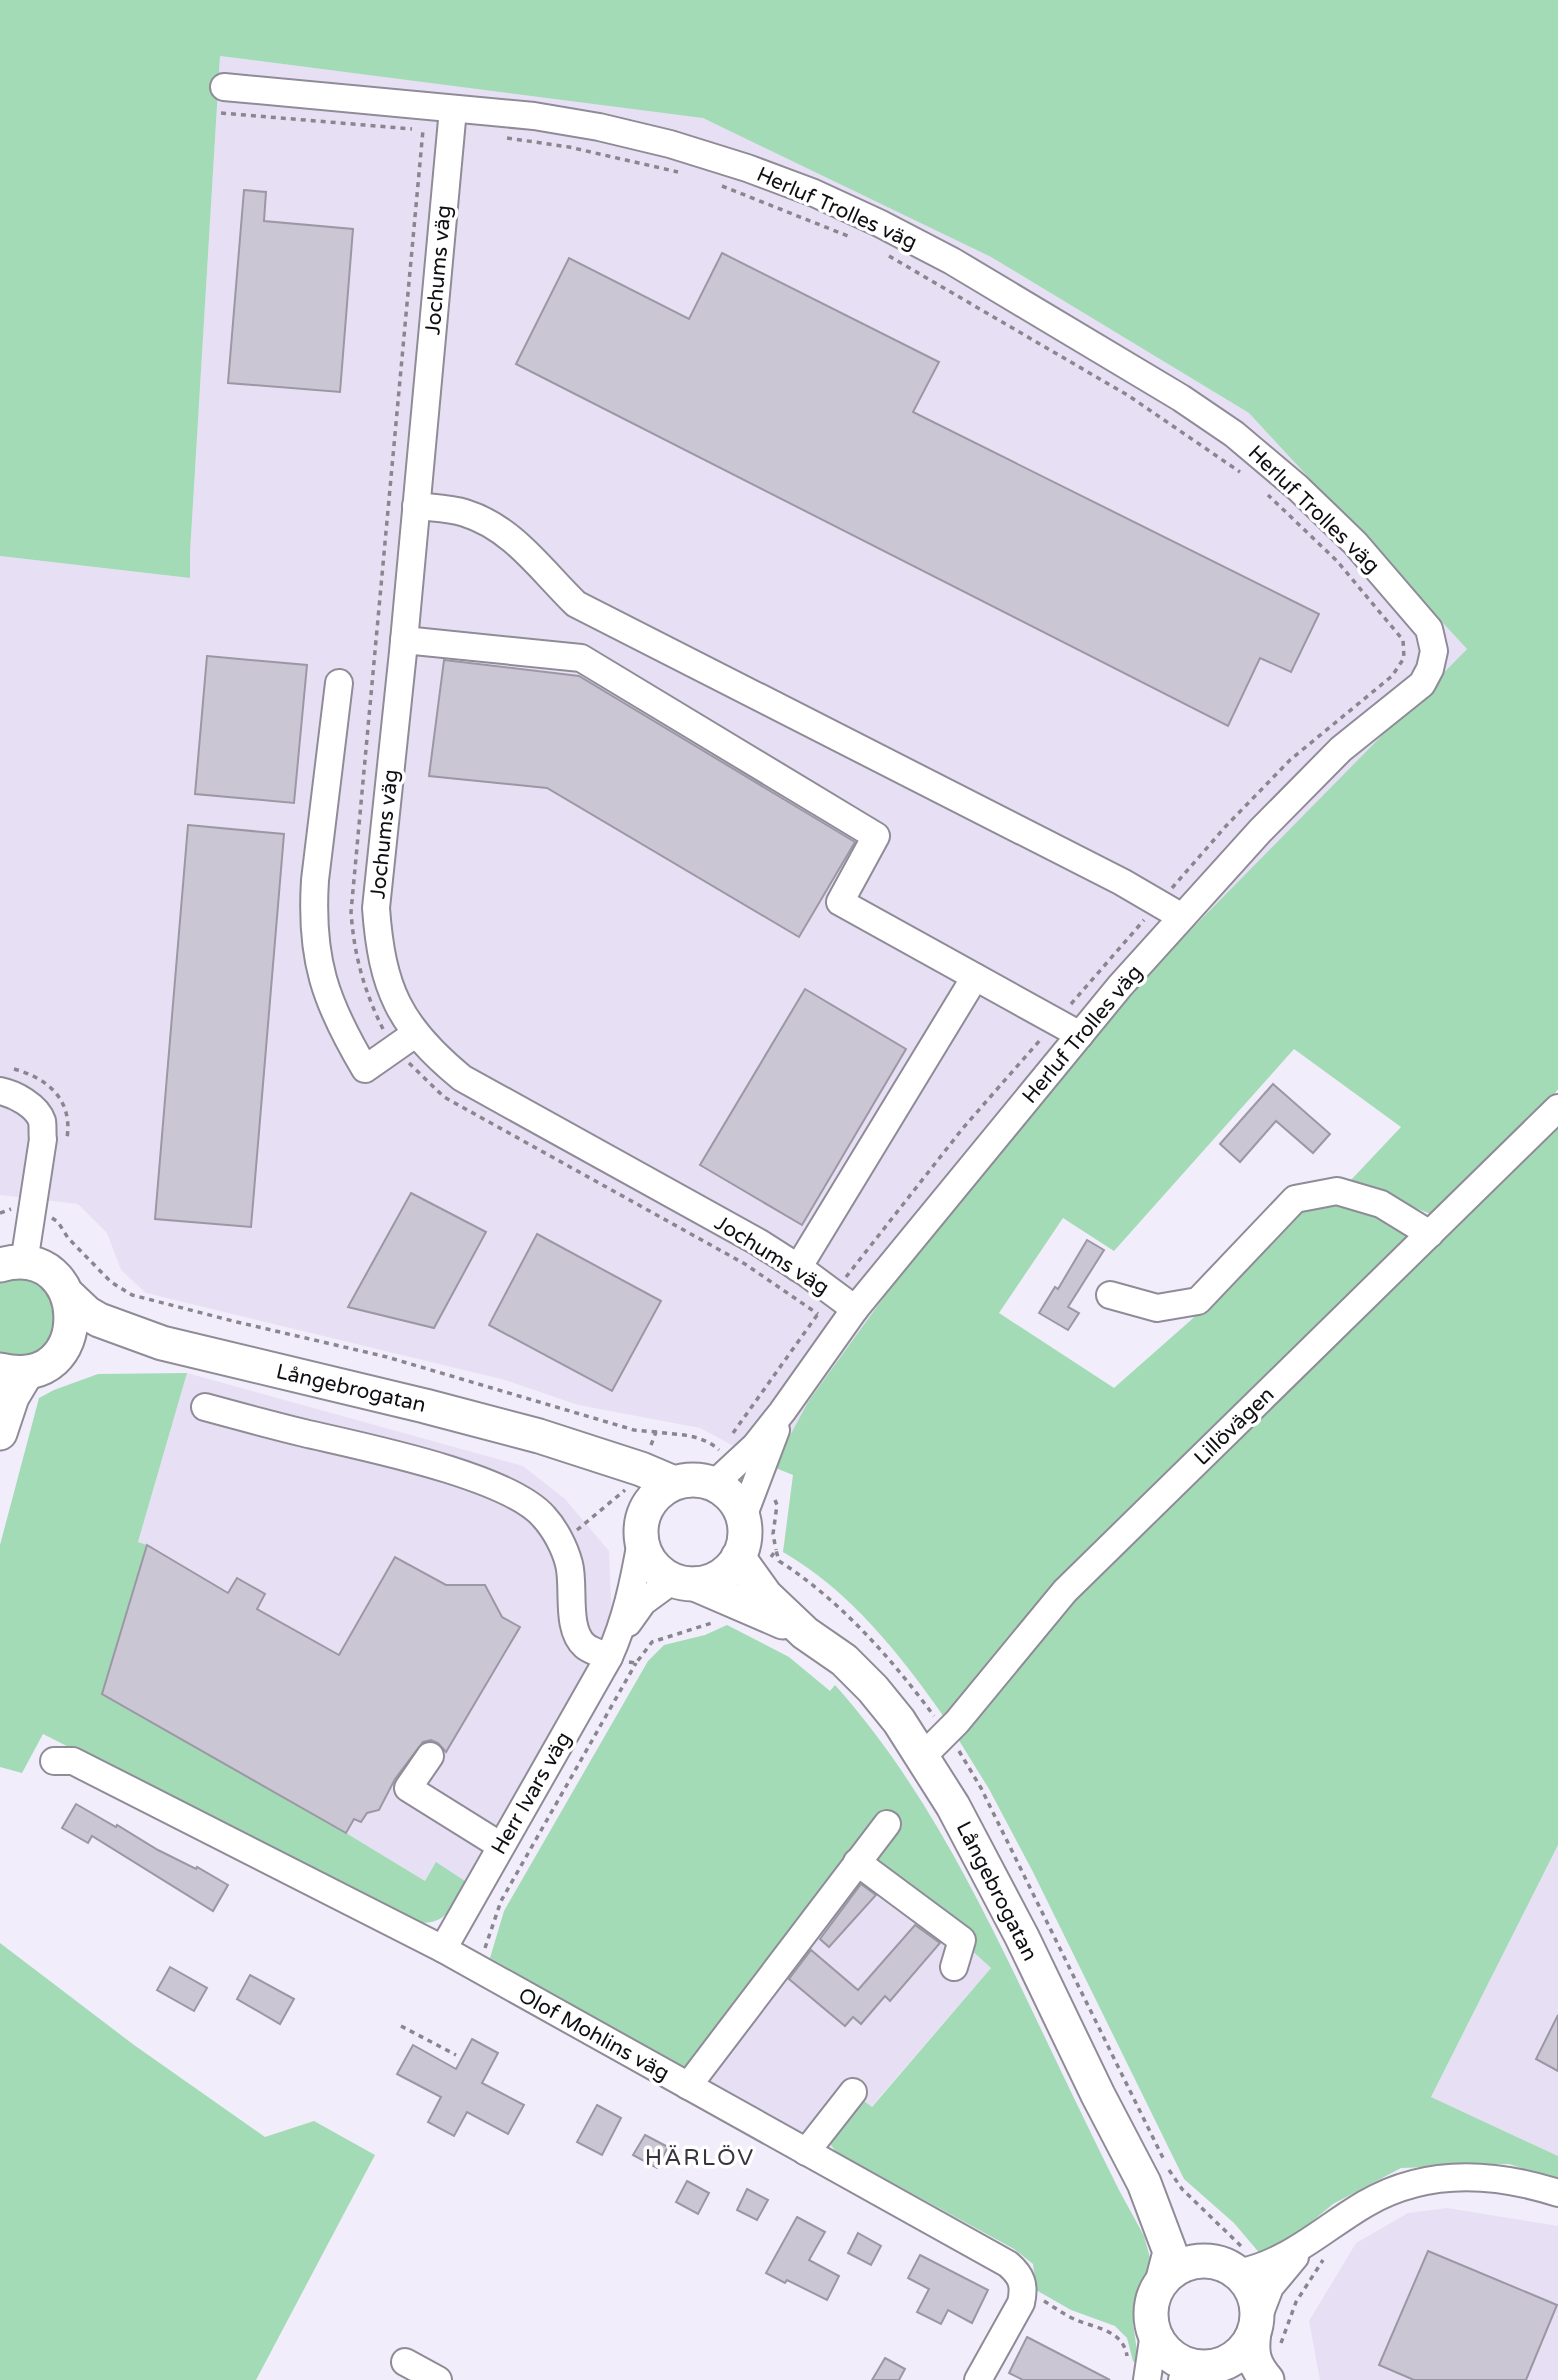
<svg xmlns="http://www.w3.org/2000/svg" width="1558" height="2380" font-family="'Varela Round',sans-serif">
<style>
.built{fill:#e7e0f4}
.green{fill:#a2dbb6}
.building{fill:#cac6d3;stroke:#9c97a4;stroke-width:2}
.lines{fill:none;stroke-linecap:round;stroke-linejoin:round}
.minor-casing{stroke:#8f8b97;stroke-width:30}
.major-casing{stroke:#8f8b97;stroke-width:37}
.path{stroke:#8a8690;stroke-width:3.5;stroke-dasharray:5 5;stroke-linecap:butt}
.minor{stroke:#fff;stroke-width:26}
.major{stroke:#fff;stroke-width:33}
.labels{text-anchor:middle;stroke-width:7;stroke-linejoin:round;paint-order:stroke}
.street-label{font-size:21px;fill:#100e12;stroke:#fff}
.neighbourhood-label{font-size:23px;letter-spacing:2px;fill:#393540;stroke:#fff}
</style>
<rect width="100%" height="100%" fill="#f2edfb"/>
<g class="built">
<path d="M220,56L702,117L991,257L1249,413L1467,649L1162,959L928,1236L808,1402L773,1467L700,1428L578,1405L505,1380L146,1293L121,1270L107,1233L78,1204L0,1195V556L190,578V553Z"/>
<path d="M187,1373L523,1466L565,1499L609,1551L612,1623L586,1675L468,1883L425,1881L346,1833L102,1694L147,1546L138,1542Z"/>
<path d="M1558,1845V2156L1431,2097Z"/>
<path d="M857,1846L991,1968L871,2107L860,2098L831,2145L836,2152L687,2071Z"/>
<path d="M1447,2208L1558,2226V2380H1320L1309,2321L1356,2243L1408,2213Z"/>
</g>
<g class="green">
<path d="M0,0H1558V1089L1550,1100L1435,1216L1350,1181L1401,1127L1294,1049L1114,1251L1063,1218L999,1313L1114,1388L1191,1320L1303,1210L1335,1202L1371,1214L1413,1235L944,1717C901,1655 849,1590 783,1552L793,1475L773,1467L808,1402L928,1236L1162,959L1467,649L1249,413L991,257L703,118L220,56L190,553V578L0,556Z"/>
<path d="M1558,1118V1845L1431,2097L1558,2156V2180L1509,2164L1401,2168L1333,2204L1284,2245L1262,2256L1234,2223L1184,2179L1033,1872L989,1789L955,1734L1064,1607Z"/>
<path d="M4,1276L42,1282L61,1318L42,1354L0,1358V1278Z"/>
<path d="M187,1373L138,1542L147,1545L102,1694L346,1833L425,1881L436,1862L468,1883C453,1906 446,1927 415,1922L43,1734L22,1773L0,1767V1545L39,1398L54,1390L98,1374Z"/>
<path d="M727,1625L789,1657L830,1691L835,1685C929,1790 989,1920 1049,2046C1072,2094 1095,2142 1119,2190L1144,2236L1150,2258L1146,2281L1133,2323L1139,2366L1133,2361L1127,2338L1115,2326L1071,2310L1036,2290L1033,2264L1014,2249L836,2152L831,2145V2137L860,2098L872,2107L991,1968L857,1846L687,2071L490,1958L504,1911L648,1661L664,1645L705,1635Z"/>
<path d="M0,1943L134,2045L265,2137L314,2121L375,2155L256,2380H0Z"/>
</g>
<g class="building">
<path d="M244,190L266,192L264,221L353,229L340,392L228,383Z"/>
<path d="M722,253L939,362L913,412L1319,614L1291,672L1260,658L1228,726L516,364L569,258L689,319Z"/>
<path d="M207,656L307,665L294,803L195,794Z"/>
<path d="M444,660L579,676L855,842L799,937L547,788L429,776Z"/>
<path d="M188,825L284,834L251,1227L155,1219Z"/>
<path d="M805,989L906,1049L802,1225L700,1165Z"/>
<path d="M1273,1084L1330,1134L1313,1153L1276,1121L1240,1162L1220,1144Z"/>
<path d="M411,1193L486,1232L434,1328L348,1307Z"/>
<path d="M537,1234L661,1301L612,1391L489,1325Z"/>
<path d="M1087,1240L1104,1250L1068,1307L1079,1313L1068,1330L1039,1313L1055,1287L1058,1289Z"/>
<path d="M147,1545L228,1593L237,1578L265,1594L257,1609L339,1655L395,1557L446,1585H485L502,1617L520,1627L446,1752L438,1743L431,1740L423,1742L395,1779L379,1810L367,1813L361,1822L354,1819L346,1833L102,1694Z"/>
<path d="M76,1804L116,1827L117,1825L158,1850L196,1869L197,1867L228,1885L213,1911L92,1836L88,1843L62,1828Z"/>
<path d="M861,1884L876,1895L829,1947L820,1939Z"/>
<path d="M915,1925L940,1943L890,2001L885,1996L861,2024L853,2017L845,2026L789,1979L811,1950L858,1990Z"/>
<path d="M170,1967L207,1988L194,2011L157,1990Z"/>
<path d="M250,1975L294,1999L280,2024L237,1999Z"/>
<path d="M1558,2015V2071L1536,2059Z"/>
<path d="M472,2039L498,2053L482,2083L524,2105L508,2134L467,2112L454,2136L428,2122L441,2097L397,2074L413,2045L456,2069Z"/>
<path d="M597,2105L621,2118L602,2155L577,2142Z"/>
<path d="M645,2135L668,2147L657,2168L633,2155Z"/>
<path d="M687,2181L709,2193L698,2214L676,2202Z"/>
<path d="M747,2189L768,2200L757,2220L737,2210Z"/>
<path d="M797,2217L825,2232L809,2260L839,2276L827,2300L787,2280L785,2283L766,2273Z"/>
<path d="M858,2233L881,2246L871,2265L848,2253Z"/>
<path d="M1428,2251L1557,2305L1526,2380H1414L1379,2365Z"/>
<path d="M920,2255L988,2290L972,2323L948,2310L941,2324L917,2312L929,2289L908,2278Z"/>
<path d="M1027,2337L1110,2380H1023L1009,2373Z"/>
<path d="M885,2358L905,2369L899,2380H872Z"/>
</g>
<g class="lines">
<g class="minor-casing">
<g id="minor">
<path d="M224,87L534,116L599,127L670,144L747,168L814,193L879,223L952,261L1181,398L1234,434L1298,488L1355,543L1429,629L1434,651L1430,669L1422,684L1341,749L1260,831L1120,986L855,1309L782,1412L755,1446L714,1484"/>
<path d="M453,109L403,652L376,908C382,989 399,1026 462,1078L758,1242L805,1272L855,1309"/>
<path d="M416,506C432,508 450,508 465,513C513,528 541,570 576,604L1122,882L1182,917"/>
<path d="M404,640L581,658L876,836L840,902L1080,1035"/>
<path d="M339,683L315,880C310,959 325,1002 365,1069L415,1034"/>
<path d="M0,1091C15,1094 37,1106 42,1121C43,1126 42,1134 43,1139L24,1263"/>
<path d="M798,1268L975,977"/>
<path d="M1110,1295L1157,1308L1198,1301L1295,1199L1337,1191L1381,1204L1430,1234"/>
<path d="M205,1407C238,1416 271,1425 304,1433C359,1446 508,1475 544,1517C555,1529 565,1548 569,1564C575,1586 565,1629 585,1646C591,1651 602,1654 609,1657"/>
<path d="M743,1517L776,1430"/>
<path d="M628,1623L643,1602L673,1580"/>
<path d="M430,1756L408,1788L501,1846"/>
<path d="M922,1757L957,1722L1065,1591L1558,1108"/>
<path d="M54,1761H73L443,1949L1008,2264C1022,2276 1025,2285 1021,2303L978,2380"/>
<path d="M857,1862L962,1940L954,1967"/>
<path d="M443,1949L609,1657C626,1620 634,1581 641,1541"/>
<path d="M688,2086L887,1824"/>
<path d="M806,2152L853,2092"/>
<path d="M1238,2273C1290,2262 1321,2230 1365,2204C1426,2168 1493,2172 1558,2193"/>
<path d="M1257,2321L1270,2287L1295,2257"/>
<path d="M405,2362L438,2380"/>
<path d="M1147,2380L1154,2333"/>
<path d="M1182,2380L1197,2367"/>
</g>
</g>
<g class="major-casing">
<g id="major">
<path d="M0,1265C92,1239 97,1394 0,1370"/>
<path d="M69,1296L87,1313L99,1320L162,1343L425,1406L539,1436L641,1469L674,1483"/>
<path d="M0,1433L12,1397L27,1372"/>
<circle cx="693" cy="1532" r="52"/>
<path d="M738,1557L766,1596L805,1633L844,1660L873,1689L899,1721L953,1806L1022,1937L1098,2095L1144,2183L1170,2252L1163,2279"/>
<path d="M695,1584L783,1622"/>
<circle cx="1204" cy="2314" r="53"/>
<path d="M1254,2332C1251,2353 1253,2364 1267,2380"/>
</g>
</g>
<g class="path">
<path d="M221,113L412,129"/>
<path d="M507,138L569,147L678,172"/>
<path d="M722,186L848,236"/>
<path d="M889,256L1129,396L1240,472"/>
<path d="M1172,888L1226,826L1290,760L1392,676L1404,658L1403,640L1337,561L1268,495"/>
<path d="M1071,1004L1144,920"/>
<path d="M383,1029C364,991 354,955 351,912L423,130"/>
<path d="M409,1063L444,1097L745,1264L818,1314"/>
<path d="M14,1069C47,1078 73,1099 67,1138"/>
<path d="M0,1213L11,1209"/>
<path d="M52,1218L58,1222L68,1238L111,1282L132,1295L237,1322L387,1357L634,1430L656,1432"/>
<path d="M846,1277L963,1128L1041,1039"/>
<path d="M733,1433L820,1311"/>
<path d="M651,1445L656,1432C679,1435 702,1434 719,1450"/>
<path d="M775,1500L777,1505L773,1534L776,1550"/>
<path d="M577,1530L625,1490"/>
<path d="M771,1557L776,1550L779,1561C840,1600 891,1658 934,1716"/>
<path d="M629,1662L636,1663L652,1642L715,1622"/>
<path d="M959,1751L981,1788L1164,2160"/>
<path d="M485,1948L501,1901L636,1663"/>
<path d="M401,2026L456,2055"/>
<path d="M1169,2170L1182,2189L1243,2248"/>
<path d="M1044,2301C1054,2307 1063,2314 1074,2319C1093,2328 1123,2329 1127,2356"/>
<path d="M1281,2343L1296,2302L1323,2260"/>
</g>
<use href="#minor" class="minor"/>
<use href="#major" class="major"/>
</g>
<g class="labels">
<g class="street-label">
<text transform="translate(837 208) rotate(24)" y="7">Herluf Trolles väg</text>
<text transform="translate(438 270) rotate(-85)" y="7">Jochums väg</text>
<text transform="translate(1314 509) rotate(44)" y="7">Herluf Trolles väg</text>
<text transform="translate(384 834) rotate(-84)" y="7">Jochums väg</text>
<text transform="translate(1082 1034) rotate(-50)" y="7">Herluf Trolles väg</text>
<text transform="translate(772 1255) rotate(32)" y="7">Jochums väg</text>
<text transform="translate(351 1388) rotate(13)" y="7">Långebrogatan</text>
<text transform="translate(1234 1426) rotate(-44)" y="7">Lillövägen</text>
<text transform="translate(531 1793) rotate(-60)" y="7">Herr Ivars väg</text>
<text transform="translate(997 1891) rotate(63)" y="7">Långebrogatan</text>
<text transform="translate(594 2034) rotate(29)" y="7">Olof Mohlins väg</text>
</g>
<g class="neighbourhood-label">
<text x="700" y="2165">HÄRLÖV</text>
</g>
</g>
</svg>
